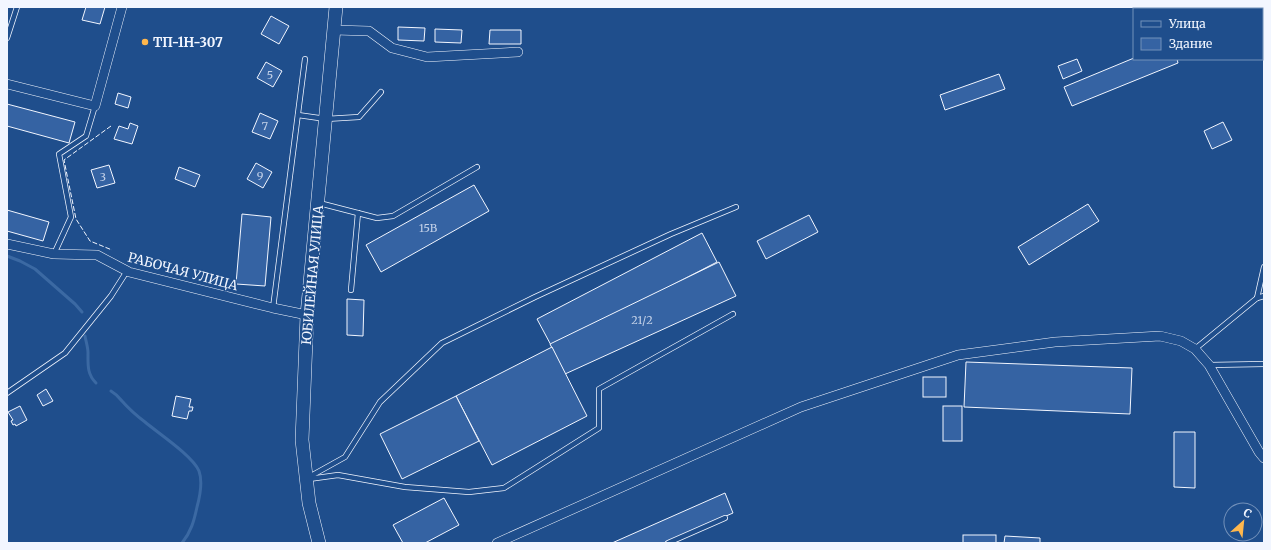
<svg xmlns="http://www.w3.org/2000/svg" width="1271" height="550" font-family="Merriweather,serif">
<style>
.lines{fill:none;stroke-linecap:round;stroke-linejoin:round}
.stream{stroke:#3b69a3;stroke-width:3}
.building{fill:#3563a3;stroke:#f2f6ff}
.lane-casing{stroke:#f2f6ff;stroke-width:6}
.street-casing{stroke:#f2f6ff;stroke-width:10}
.secondary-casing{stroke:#f2f6ff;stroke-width:14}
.lane{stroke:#1f4e8c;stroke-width:4.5}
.street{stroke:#1f4e8c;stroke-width:9}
.secondary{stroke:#1f4e8c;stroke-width:13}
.fence{stroke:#f2f6ff;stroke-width:1;stroke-dasharray:5 2;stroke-linecap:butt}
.poi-dot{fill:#ffb74d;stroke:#1f4e8c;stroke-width:1.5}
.labels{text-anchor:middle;stroke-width:3;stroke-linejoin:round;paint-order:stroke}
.number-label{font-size:11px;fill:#c3d1e8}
.poi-label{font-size:13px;font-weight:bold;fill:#f2f6ff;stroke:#1f4e8c;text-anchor:start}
.street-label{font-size:13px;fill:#f2f6ff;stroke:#1f4e8c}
</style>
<rect width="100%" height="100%" fill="#1f4e8c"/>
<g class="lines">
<g class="stream">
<path d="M7,256L20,261L35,269L75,304L82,312"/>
<path d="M85,336C86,342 88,347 88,353C88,365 87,374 96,383"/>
<path d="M111,391C116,394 119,397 122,401C129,409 137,416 145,422C158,433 193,456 199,471C203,482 200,496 197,507C194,521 191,532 182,543"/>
</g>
</g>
<g class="building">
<path d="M86,7H105L100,24L82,20Z"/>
<path d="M271,16L289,26L279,44L261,34Z"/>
<path d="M398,27L425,28L424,41L398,40Z"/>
<path d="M435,29L462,30L461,43L435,42Z"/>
<path d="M490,30H521V44H489Z"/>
<path d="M1134,58L1177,59L1178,63L1072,106L1064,87Z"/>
<path d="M1077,59L1082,71L1063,79L1058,66Z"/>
<path d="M266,62L282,71L273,87L257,78Z"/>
<path d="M999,74L1005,89L945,110L940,95Z"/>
<path d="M118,93L131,97L128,108L115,104Z"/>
<path d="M7,104L75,122L69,143L7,126Z"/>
<path d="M260,113L278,121L270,139L252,132Z"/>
<path d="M1223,122L1232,140L1212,149L1204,131Z"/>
<path d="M130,123L138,126L132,144L114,139L119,126L128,129Z"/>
<path d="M256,163L272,172L263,188L247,179Z"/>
<path d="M109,165L115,183L97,188L91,170Z"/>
<path d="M179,167L200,175L195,187L175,179Z"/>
<path d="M474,185L489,211L381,272L366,245Z"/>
<path d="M1088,204L1099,221L1029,265L1018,247Z"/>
<path d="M7,210L49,222L43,241L7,231Z"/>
<path d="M242,214L271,217L265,286L236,284Z"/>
<path d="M809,215L818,232L766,259L757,241Z"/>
<path d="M702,233L717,262L552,347L537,319Z"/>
<path d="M719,262L736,296L565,374L550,344Z"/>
<path d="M347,299L364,300L363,336L347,335Z"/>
<path d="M552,347L587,416L492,465L456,396Z"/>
<path d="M966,362L1132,368L1130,414L964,407Z"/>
<rect x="923" y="377" width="23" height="20"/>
<path d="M46,389L53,401L43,406L37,395Z"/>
<path d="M176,396L191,399L189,407H193L192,411H189L187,419L172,416Z"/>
<path d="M456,396L479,441L402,479L380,434Z"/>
<path d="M20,406L27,420L16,426L15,424L13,425L11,421L13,420L8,412Z"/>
<rect x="943" y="406" width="19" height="35"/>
<path d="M1174,432H1195V488L1174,487Z"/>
<path d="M725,493L733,513L664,543H612Z"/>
<path d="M444,498L459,525L425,543H403L393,525Z"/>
<rect x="963" y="535" width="33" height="8"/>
<path d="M1005,536L1040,538V543H1004Z"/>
</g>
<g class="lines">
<g class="lane-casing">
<g id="lane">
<path d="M7,38L17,7"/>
<path d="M298,115L326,119L359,117L381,92"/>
<path d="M319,203L377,218L393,216L477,167"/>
<path d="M54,254L71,217L59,154L86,136L95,106"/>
<path d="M351,290L358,213"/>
<path d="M1257,298L1264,296"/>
<path d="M273,308L305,59"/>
<path d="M1195,349L1257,298L1264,267"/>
<path d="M1209,365L1264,364"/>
<path d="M7,393L65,353L111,296L127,271"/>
<path d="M309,477L345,457L380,402L442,343L535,297L671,234L736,207"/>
<path d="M309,479L338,475L405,487L469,492L504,488L599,428V389L733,314"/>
<path d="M668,543L725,518"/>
</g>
</g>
<g class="street-casing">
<g id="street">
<path d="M334,30L369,31L392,48L427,57L518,52"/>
<path d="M7,84L95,106L122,7"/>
<path d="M7,244L54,254L97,255L129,272L273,308L307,315"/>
<path d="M497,543L801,407L958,355L1055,342L1160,336L1181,341L1195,349L1209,365L1259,452L1264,458"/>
</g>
</g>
<g class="secondary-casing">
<path id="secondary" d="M319,543L309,503L302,440L307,315L336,7"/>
</g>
<use href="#lane" class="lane"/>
<use href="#street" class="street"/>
<use href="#secondary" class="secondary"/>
<path class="fence" d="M111,126L64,160L76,219L90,241L112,250"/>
</g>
<circle class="poi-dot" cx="145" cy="42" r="4"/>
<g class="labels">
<g class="number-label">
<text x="270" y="79">5</text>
<text x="265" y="130">7</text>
<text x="260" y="180">9</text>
<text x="103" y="181">3</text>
<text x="428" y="232">15В</text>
<text x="642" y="324">21/2</text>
</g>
<g class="poi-label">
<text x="153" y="47">ТП-1Н-307</text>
</g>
<g class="street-label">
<text transform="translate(183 271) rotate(15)" y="5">РАБОЧАЯ УЛИЦА</text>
<text transform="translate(312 275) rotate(-85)" y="5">ЮБИЛЕЙНАЯ УЛИЦА</text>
</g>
</g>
<rect width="1271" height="550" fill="none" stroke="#f2f6ff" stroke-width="16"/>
<rect x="1133" y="8" width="130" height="52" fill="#1f4e8c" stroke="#7391ba"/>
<rect x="1141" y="21" width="20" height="6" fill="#1f4e8c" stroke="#7391ba"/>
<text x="1169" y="28" font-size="12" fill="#f2f6ff">Улица</text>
<rect x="1141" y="38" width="20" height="12" fill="#3563a3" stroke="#7391ba"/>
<text x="1169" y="48" font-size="12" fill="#f2f6ff">Здание</text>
<g transform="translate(1243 522) rotate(27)"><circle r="19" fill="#1f4e8c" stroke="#7391ba"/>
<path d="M0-3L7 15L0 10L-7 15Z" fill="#ffb74d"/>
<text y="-6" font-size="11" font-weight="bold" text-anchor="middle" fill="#f2f6ff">С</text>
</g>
</svg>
